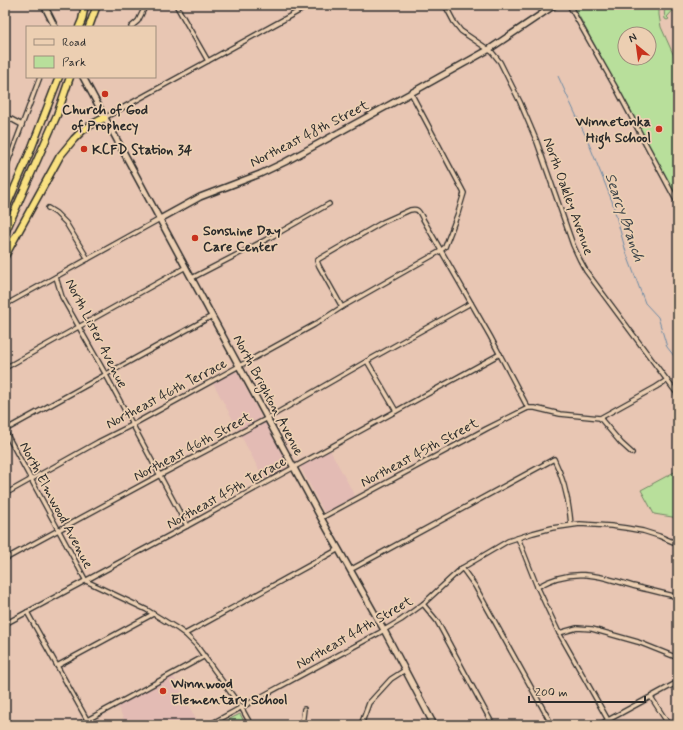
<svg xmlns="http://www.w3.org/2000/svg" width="683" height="730" font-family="Mynerve,sans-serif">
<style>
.built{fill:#e3bbb4}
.green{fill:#b8df9b;stroke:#728563;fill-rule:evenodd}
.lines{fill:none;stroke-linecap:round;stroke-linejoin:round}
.stream{stroke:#6c8aa4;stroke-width:1}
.street-casing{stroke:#2b2b2b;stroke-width:6}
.secondary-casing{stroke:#2b2b2b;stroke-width:8}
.highway-casing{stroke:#2b2b2b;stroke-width:9}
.street{stroke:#eccfb2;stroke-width:3.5}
.secondary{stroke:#eccfb2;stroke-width:5}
.highway{stroke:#f9e181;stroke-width:6}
.poi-dot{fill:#c8321e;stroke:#eccfb2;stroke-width:1.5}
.labels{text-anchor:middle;stroke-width:3.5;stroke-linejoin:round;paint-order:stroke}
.poi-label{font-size:14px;font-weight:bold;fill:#2b2b2b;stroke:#eccfb2;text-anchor:start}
.street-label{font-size:14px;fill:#2b2b2b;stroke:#eccfb2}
.water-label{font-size:15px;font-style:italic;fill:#3b4349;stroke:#eccfb2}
</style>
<rect width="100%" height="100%" fill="#e8c6b3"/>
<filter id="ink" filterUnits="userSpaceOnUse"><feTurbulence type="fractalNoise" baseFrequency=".025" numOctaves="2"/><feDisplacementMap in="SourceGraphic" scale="8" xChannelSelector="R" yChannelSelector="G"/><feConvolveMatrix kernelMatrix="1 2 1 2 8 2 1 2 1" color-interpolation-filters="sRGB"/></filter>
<g filter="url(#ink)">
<g class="built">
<path d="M234,371L237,372L261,417L260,419L239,431L213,383Z"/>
<path d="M263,423H265L287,463L288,467L287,469L265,481L240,434Z"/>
<path d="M330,450L355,496L326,512H324L300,466Z"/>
<path d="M173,676L199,725H127L117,706Z"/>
</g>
<g class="green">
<path d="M573,5H659V15L661,27L678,65V200ZM625,34H649V58H625Z"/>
<path d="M666,5H678L667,17L669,19L667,20L665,19C664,14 664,9 666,5Z"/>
<path d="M678,470V518L654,514L641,490Z"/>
<path d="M240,714L246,725H218Z"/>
</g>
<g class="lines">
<path class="stream" d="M558,76L587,139L612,201L626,252L645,303L658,317L667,347L678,361"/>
<g class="street-casing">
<g id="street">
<path d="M176,5L208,61"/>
<path d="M445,5L454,22L461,31L492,52L500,62L520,102L537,142L573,245L580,260L586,271L678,395"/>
<path d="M569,5L617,90L678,204"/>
<path d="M131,27L138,21L146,5"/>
<path d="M5,118L11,119L22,125"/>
<path d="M104,118L310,5"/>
<path d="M5,170L22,125L40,77"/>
<path d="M48,208L56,213L66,223L88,259"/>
<path d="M56,277L62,297L106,375L187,526"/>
<path d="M192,278L273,236L329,204"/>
<path d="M5,305L160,219"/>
<path d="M342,307L319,266L317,261L319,259L383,222L410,210C419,208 419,212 423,219L490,336L528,408"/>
<path d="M367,361L396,411"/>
<path d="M5,368L186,267"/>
<path d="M600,418L656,387L667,380"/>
<path d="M5,430L212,316"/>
<path d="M5,431L86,581L147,610L178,629L185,634L196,645L241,707L251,725"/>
<path d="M5,494L98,442L132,425L314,325L342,307L439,252L445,247L458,213L464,193L411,93"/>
<path d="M321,518L486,429L528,408H535L560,414L600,418L621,443L632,453"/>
<path d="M518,538L536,584L559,633L608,720"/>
<path d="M5,559L160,475L268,418L367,361L471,303"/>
<path d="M462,568L475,586L552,725"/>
<path d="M350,570L554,459C565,481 569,501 571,525"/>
<path d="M537,587C572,567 597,575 633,586C648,590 663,593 678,597"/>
<path d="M423,604L437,621L493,725"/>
<path d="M27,612L90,725"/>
<path d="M5,624L187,526L500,354"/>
<path d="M559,633L577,628L592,629L638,642L678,658"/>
<path d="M185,634L339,549"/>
<path d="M57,666L153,614"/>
<path d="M651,697L669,725"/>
<path d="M78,725L205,656"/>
<path d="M209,725L379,633L401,620L423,604L462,568L508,541L533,533L552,528L580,524L611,526L626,528L643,531L659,536L678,544"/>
<path d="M302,725L304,709"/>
<path d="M361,725L369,703L391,679L405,670"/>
<path d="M599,725L678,682"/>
</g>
</g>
<g class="secondary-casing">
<g id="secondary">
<path d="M44,5L55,27"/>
<path d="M83,77L321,518L384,630L434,725"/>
<path d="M160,219L200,197L260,174L285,162L411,93L488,50L555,5"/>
</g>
</g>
<g class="highway-casing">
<g id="highway">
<path d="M79,27L82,20L85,5"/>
<path d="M89,27L97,5"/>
<path d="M5,210L30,152L59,77"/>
<path d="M5,233L57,115L70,77"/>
<path d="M5,256L60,156L74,139L82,131L91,125L104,118"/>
</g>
</g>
<use href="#street" class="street"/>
<use href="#secondary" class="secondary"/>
<use href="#highway" class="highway"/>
</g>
</g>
<g class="poi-dot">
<circle cx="105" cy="94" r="4"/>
<circle cx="659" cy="129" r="4"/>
<circle cx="84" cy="149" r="4"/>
<circle cx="195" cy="238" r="4"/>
<circle cx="163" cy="691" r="4"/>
</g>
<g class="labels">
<g class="poi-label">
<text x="105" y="114" text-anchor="middle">Church of God<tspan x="105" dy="16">of Prophecy</tspan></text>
<text x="651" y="126" text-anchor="end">Winnetonka<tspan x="651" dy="16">High School</tspan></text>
<text x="92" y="154">KCFD Station 34</text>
<text x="203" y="235">Sonshine Day<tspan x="203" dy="16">Care Center</tspan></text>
<text x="171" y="688">Winnwood<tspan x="171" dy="16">Elementary School</tspan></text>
</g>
<g class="street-label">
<text transform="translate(309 133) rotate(-27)" y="5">Northeast 48th Street</text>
<text transform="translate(569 196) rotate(70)" y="5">North Oakley Avenue</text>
<text transform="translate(97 333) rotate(63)" y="5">North Lister Avenue</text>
<text transform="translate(166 393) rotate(-28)" y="5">Northeast 46th Terrace</text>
<text transform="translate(269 395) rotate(62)" y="5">North Brighton Avenue</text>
<text transform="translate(192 446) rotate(-28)" y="5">Northeast 46th Street</text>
<text transform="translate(419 452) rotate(-28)" y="5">Northeast 45th Street</text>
<text transform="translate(226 492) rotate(-29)" y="5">Northeast 45th Terrace</text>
<text transform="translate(57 505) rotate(62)" y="5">North Elmwood Avenue</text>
<text transform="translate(354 632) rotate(-30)" y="5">Northeast 44th Street</text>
</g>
<g class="water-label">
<text transform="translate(625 217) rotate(71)" y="5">Searcy Branch</text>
</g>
</g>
<rect width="683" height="730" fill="none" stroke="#eccfb2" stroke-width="20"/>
<rect x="10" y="10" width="663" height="710" fill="none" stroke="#2b2b2b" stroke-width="1.5" filter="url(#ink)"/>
<rect x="26" y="26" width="130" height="52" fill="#eccfb2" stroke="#9f8d7c"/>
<rect x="34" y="39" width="20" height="6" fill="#eccfb2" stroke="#9f8d7c"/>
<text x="62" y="46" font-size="12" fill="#2b2b2b">Road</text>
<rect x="34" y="56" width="20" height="12" fill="#b8df9b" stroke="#9f8d7c"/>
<text x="62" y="66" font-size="12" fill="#2b2b2b">Park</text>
<g transform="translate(637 46) rotate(331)"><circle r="19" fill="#eccfb2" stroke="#9f8d7c"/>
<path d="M0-3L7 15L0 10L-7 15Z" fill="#c8321e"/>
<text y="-6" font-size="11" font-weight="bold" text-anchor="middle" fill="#2b2b2b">N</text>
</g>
<path d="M529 696v6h116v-6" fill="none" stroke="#2b2b2b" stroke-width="2"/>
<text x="535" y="696" font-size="12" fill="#2b2b2b" stroke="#eccfb2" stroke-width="3" paint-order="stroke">200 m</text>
</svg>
